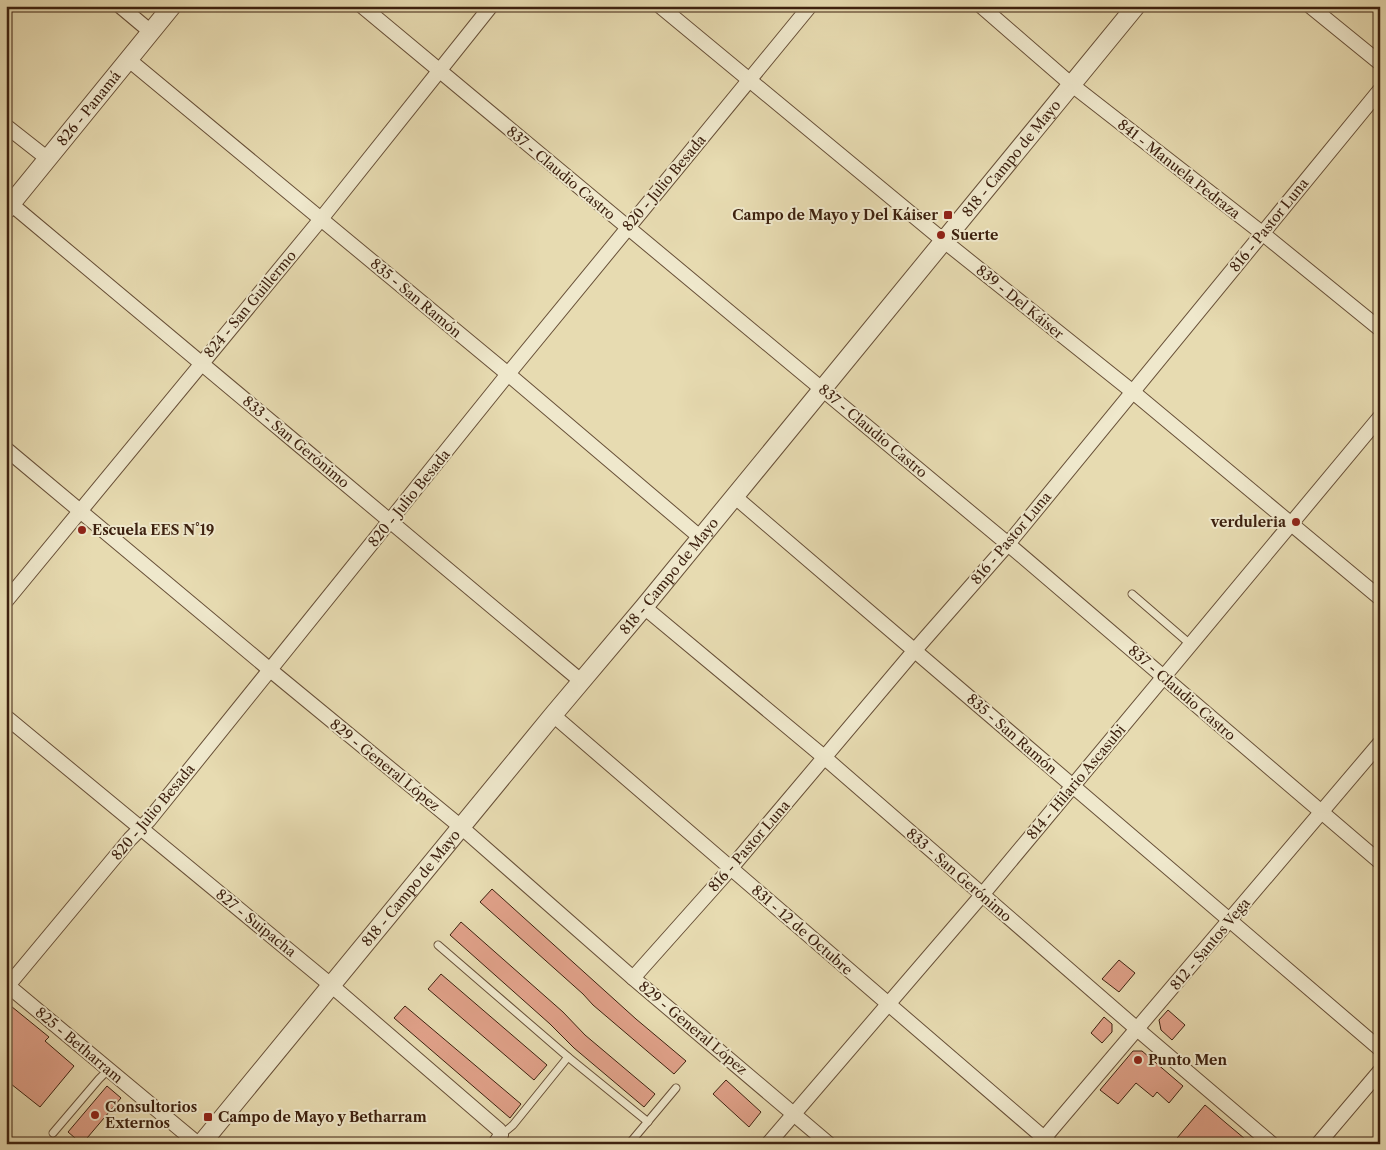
<svg xmlns="http://www.w3.org/2000/svg" width="1386" height="1150" font-family="'Libre Caslon Text',serif">
<style>
.building{fill:#e0a189;stroke:#3d210f}
.lines{fill:none;stroke-linecap:round;stroke-linejoin:round}
.service-casing{stroke:#685038;stroke-width:9}
.minor-casing{stroke:#685038;stroke-width:16}
.tertiary-casing{stroke:#685038;stroke-width:20}
.service{stroke:#efe8cc;stroke-width:7}
.minor{stroke:#efe8cc;stroke-width:14}
.tertiary{stroke:#efe8cc;stroke-width:18}
.poi-dot{fill:#8f2418;stroke:#efe8cc;stroke-width:2}
.labels{text-anchor:middle;stroke-width:4;stroke-linejoin:round;paint-order:stroke}
.street-label{font-size:14px;fill:#3d210f;stroke:#efe8cc}
.poi-label{font-size:14px;font-weight:bold;fill:#3d210f;stroke:#efe8cc;text-anchor:start}
</style>
<rect width="100%" height="100%" fill="#e7dbb1"/>
<filter id="stains"><feTurbulence type="fractalNoise" baseFrequency=".004" numOctaves="4"/><feColorMatrix values="0 0 0 0 .2 0 0 0 0 .09 0 0 0 0 .02 0 0 0 .5 -.17"/></filter>
<radialGradient id="worn" r=".72"><stop offset=".6" stop-color="#630" stop-opacity="0"/><stop offset="1" stop-color="#630" stop-opacity=".3"/></radialGradient>
<g class="building">
<path d="M492,889L636,1019L686,1061L674,1074L593,1005L583,994L480,902Z"/>
<path d="M461,922L563,1012L585,1035L655,1094L644,1107L574,1048L550,1024L450,935Z"/>
<path d="M1119,960L1135,973L1119,992L1102,979Z"/>
<path d="M441,974L547,1065L534,1080L428,989Z"/>
<path d="M6,1002L49,1037L45,1041L74,1066L40,1107L6,1080Z"/>
<path d="M405,1006L521,1104L510,1118L394,1018Z"/>
<path d="M1168,1010L1185,1025L1172,1040L1161,1030L1159,1020Z"/>
<path d="M1104,1017L1112,1024V1032L1102,1043L1091,1033Z"/>
<path d="M1133,1051H1142L1183,1086L1169,1103L1157,1092L1153,1097L1136,1083L1118,1104L1100,1090Z"/>
<path d="M726,1080L761,1112L749,1127L713,1094Z"/>
<path d="M107,1086L121,1098L82,1144L68,1132Z"/>
<path d="M1205,1105L1226,1123L1251,1144H1172Z"/>
</g>
<g class="lines">
<g class="service-casing">
<g id="service">
<path d="M1132,594L1190,644"/>
<path d="M438,945L568,1057L648,1122"/>
<path d="M53,1133L99,1079L108,1070"/>
<path d="M501,1135L513,1125L568,1057"/>
<path d="M629,1144L676,1088"/>
</g>
</g>
<g class="minor-casing">
<g id="minor">
<path d="M120,6L151,32"/>
<path d="M362,6L1008,544L1380,862"/>
<path d="M660,6L944,241L1133,392L1380,598"/>
<path d="M981,6L1072,85L1262,233L1380,329"/>
<path d="M1310,6L1380,63"/>
<path d="M129,60L508,374L701,538"/>
<path d="M6,126L48,159"/>
<path d="M11,204C202,362 390,523 581,681"/>
<path d="M6,449L269,669L461,827L633,978L829,1144"/>
<path d="M734,496L1380,1049"/>
<path d="M6,601L321,219L491,6"/>
<path d="M644,607L824,757L1137,1029L1272,1144"/>
<path d="M553,715L1051,1144"/>
<path d="M6,717L332,986L499,1130L501,1135L495,1144"/>
<path d="M633,978L731,868L915,650L1008,544L1380,90"/>
<path d="M6,984L198,1144"/>
<path d="M6,988L130,839L149,820L508,374L810,6"/>
<path d="M768,1144L982,895L1380,417"/>
<path d="M1039,1144L1380,743"/>
<path d="M1318,1144L1380,1071"/>
</g>
</g>
<g class="tertiary-casing">
<g id="tertiary">
<path id="s1" d="M6,210L172,6"/>
<path id="s2" d="M201,1144L553,715L644,607L1136,6"/>
</g>
</g>
<use href="#service" class="service"/>
<use href="#minor" class="minor"/>
<use href="#tertiary" class="tertiary"/>
</g>
<g class="poi-dot">
<rect x="943" y="210" width="10" height="10" rx="2.5"/>
<circle cx="941" cy="235" r="5"/>
<circle cx="1296" cy="522" r="5"/>
<circle cx="82" cy="530" r="5"/>
<circle cx="1138" cy="1060" r="5"/>
<circle cx="95" cy="1115" r="5"/>
<rect x="203" y="1112" width="10" height="10" rx="2.5"/>
</g>
<g class="labels">
<g class="street-label">
<text dy="5" stroke="none"><textPath href="#s1" startOffset="131">826 - Panamá</textPath></text>
<text dy="5" stroke="none"><textPath href="#s2" startOffset="1276">818 - Campo de Mayo</textPath></text>
<text transform="translate(1179 169) rotate(38)" y="5">841 - Manuela Pedraza</text>
<text transform="translate(561 173) rotate(40)" y="5">837 - Claudio Castro</text>
<text transform="translate(664 183) rotate(-50)" y="5">820 - Julio Besada</text>
<text transform="translate(1269 225) rotate(-51)" y="5">816 - Pastor Luna</text>
<text transform="translate(416 298) rotate(40)" y="5">835 - San Ramón</text>
<text transform="translate(1020 302) rotate(39)" y="5">839 - Del Káiser</text>
<text transform="translate(250 304) rotate(-50)" y="5">824 - San Guillermo</text>
<text transform="translate(873 431) rotate(40)" y="5">837 - Claudio Castro</text>
<text transform="translate(296 442) rotate(40)" y="5">833 - San Gerónimo</text>
<text transform="translate(409 498) rotate(-51)" y="5">820 - Julio Besada</text>
<text transform="translate(1011 538) rotate(-50)" y="5">816 - Pastor Luna</text>
<text dy="5" stroke="none"><textPath href="#s2" startOffset="736">818 - Campo de Mayo</textPath></text>
<text transform="translate(1182 693) rotate(41)" y="5">837 - Claudio Castro</text>
<text transform="translate(1012 734) rotate(41)" y="5">835 - San Ramón</text>
<text transform="translate(385 765) rotate(39)" y="5">829 - General López</text>
<text transform="translate(1076 782) rotate(-50)" y="5">814 - Hilario Ascasubi</text>
<text transform="translate(153 812) rotate(-50)" y="5">820 - Julio Besada</text>
<text transform="translate(749 846) rotate(-49)" y="5">816 - Pastor Luna</text>
<text transform="translate(959 875) rotate(41)" y="5">833 - San Gerónimo</text>
<text dy="5" stroke="none"><textPath href="#s2" startOffset="331">818 - Campo de Mayo</textPath></text>
<text transform="translate(256 923) rotate(39)" y="5">827 - Suipacha</text>
<text transform="translate(802 930) rotate(41)" y="5">831 - 12 de Octubre</text>
<text transform="translate(1210 944) rotate(-50)" y="5">812 - Santos Vega</text>
<text transform="translate(693 1028) rotate(40)" y="5">829 - General López</text>
<text transform="translate(79 1045) rotate(40)" y="5">825 - Betharram</text>
</g>
<g class="poi-label">
<text x="938" y="220" text-anchor="end">Campo de Mayo y Del Káiser</text>
<text x="951" y="240">Suerte</text>
<text x="1286" y="527" text-anchor="end">verduleria</text>
<text x="92" y="535">Escuela EES N°19</text>
<text x="1148" y="1065">Punto Men</text>
<text x="105" y="1112">Consultorios<tspan x="105" dy="16">Externos</tspan></text>
<text x="218" y="1122">Campo de Mayo y Betharram</text>
</g>
</g>
<rect width="1386" height="1150" fill="none" stroke="#e7dbb1" stroke-width="25"/>
<rect x="8" y="8" width="1371" height="1135" fill="none" stroke="#3d210f" stroke-width="2.5"/>
<rect x="12" y="12" width="1361" height="1125" fill="none" stroke="#3d210f"/>
<rect width="100%" height="100%" filter="url(#stains)"/>
<rect width="100%" height="100%" fill="url(#worn)"/>
</svg>
